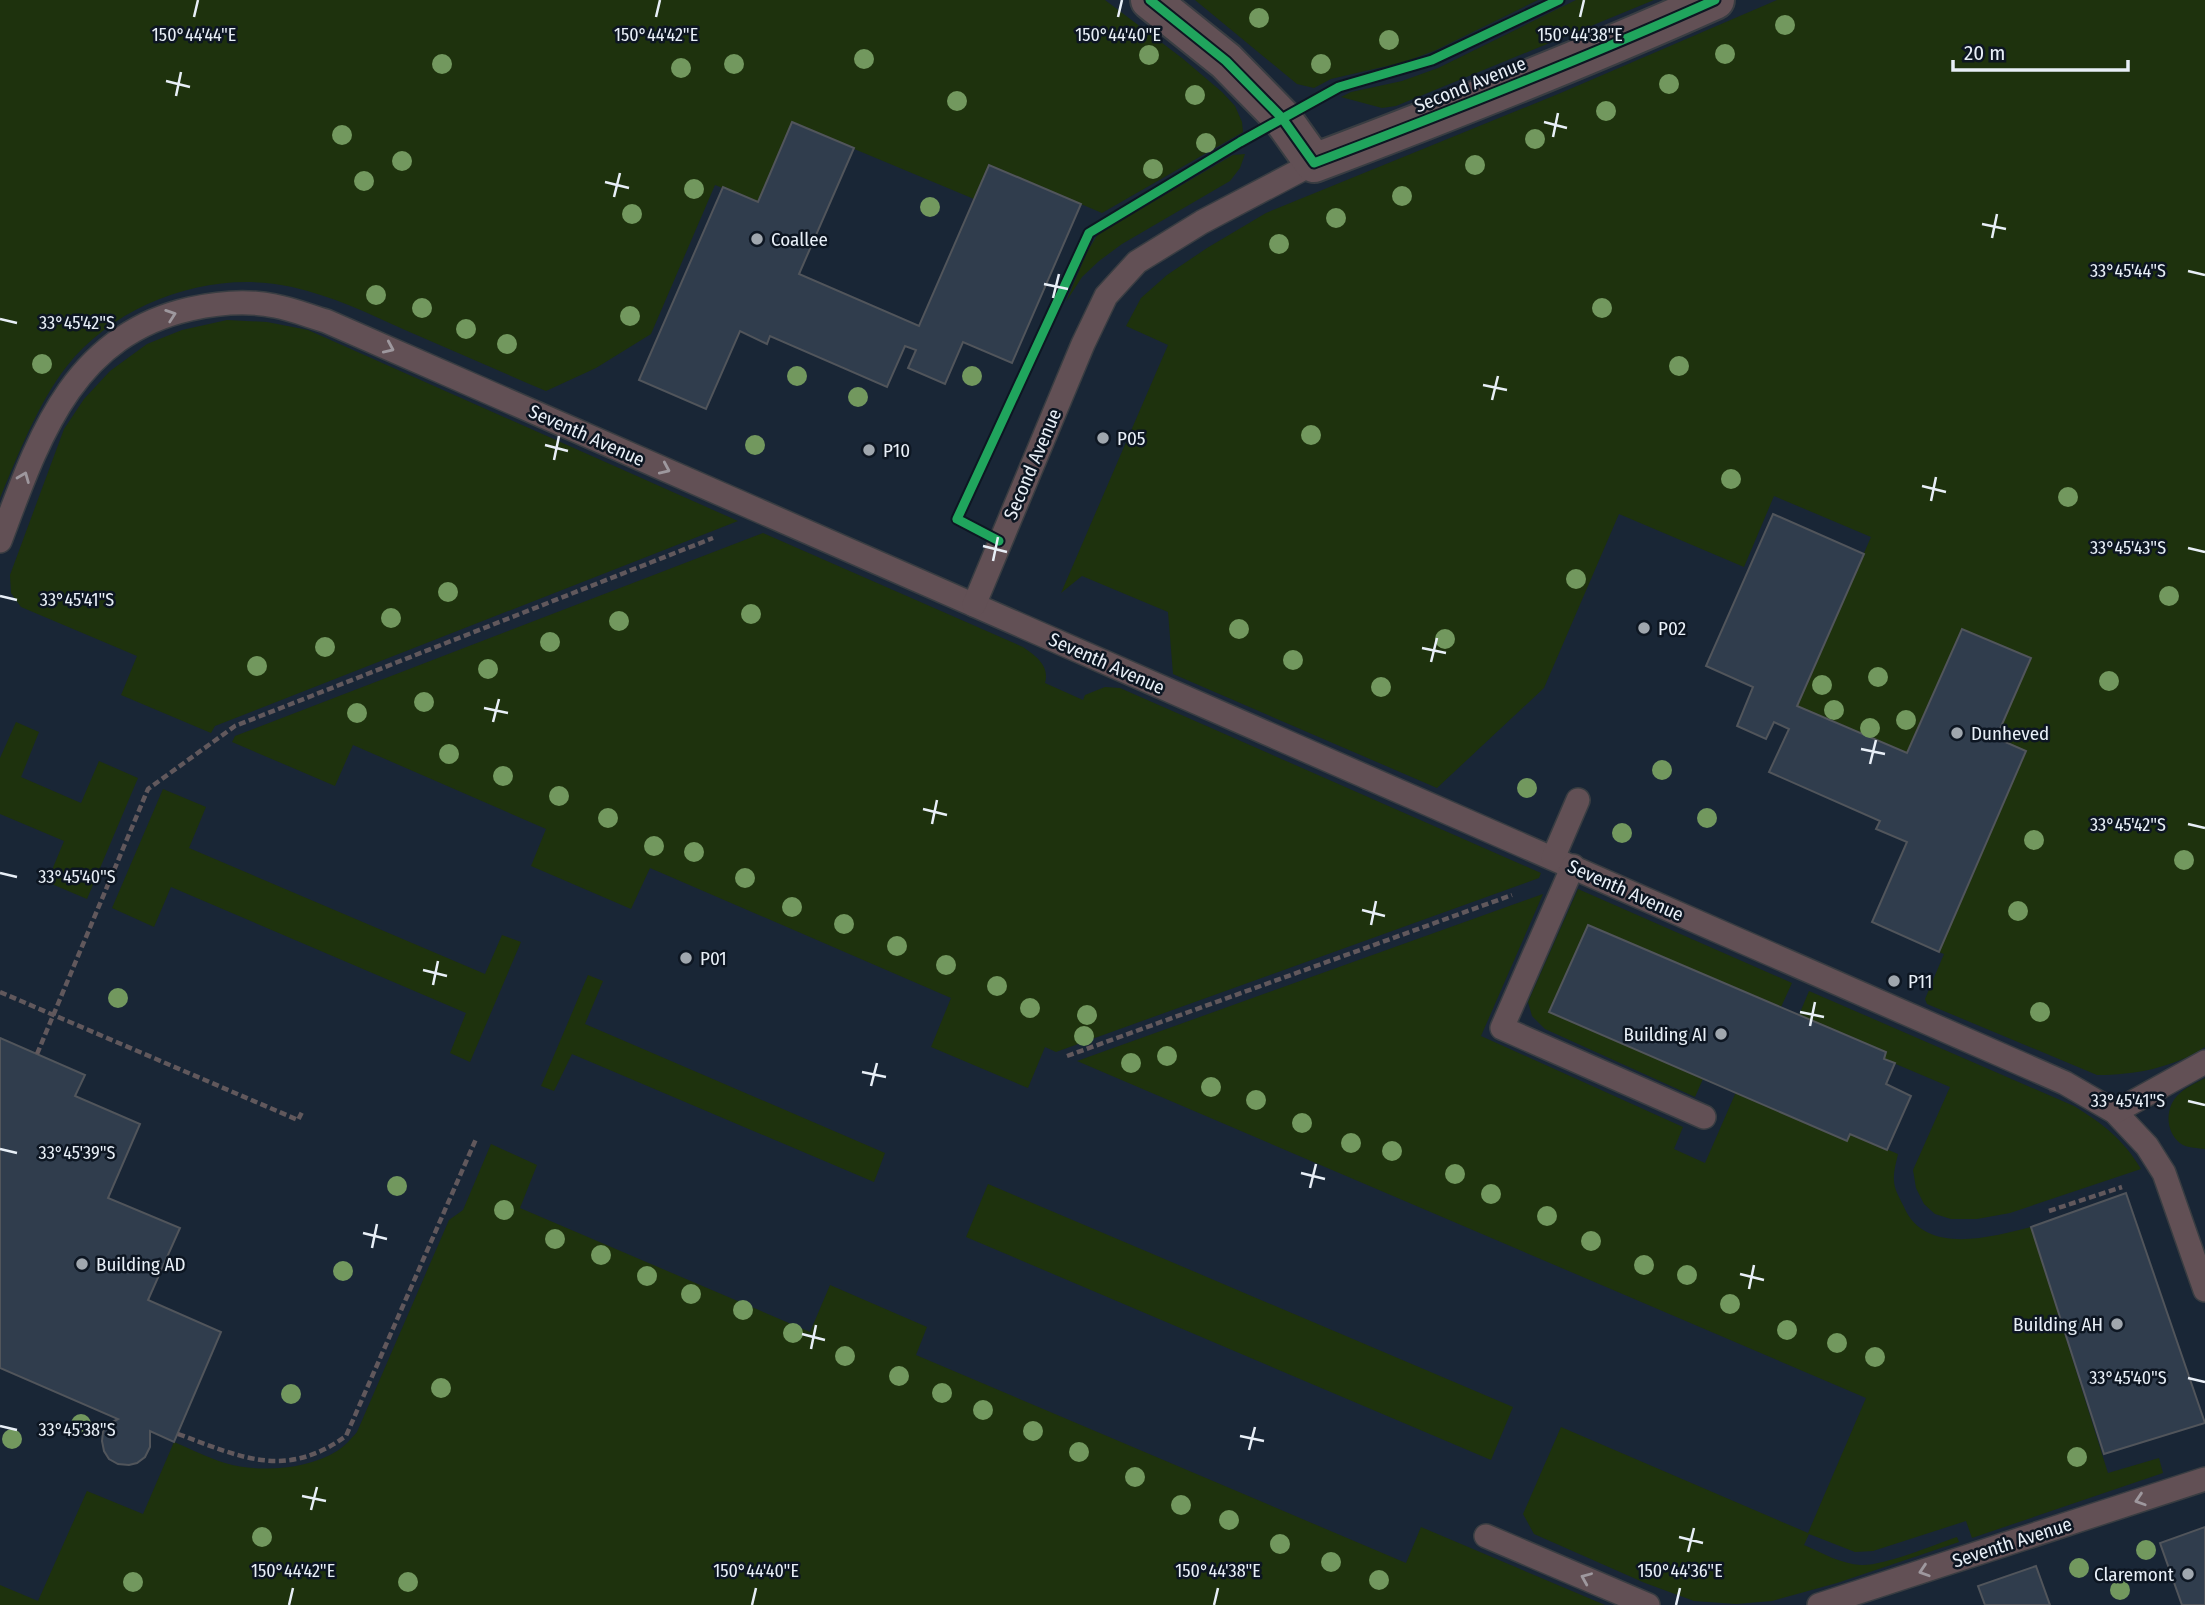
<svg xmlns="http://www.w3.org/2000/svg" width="2205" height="1605" font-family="'Fira Sans Condensed',sans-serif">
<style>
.built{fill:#192636}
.green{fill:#1e320d}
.building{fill:#303d4d;stroke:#51555b;stroke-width:2}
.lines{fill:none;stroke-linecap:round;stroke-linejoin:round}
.lane-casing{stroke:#393d42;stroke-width:26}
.street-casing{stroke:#393d42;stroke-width:42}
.path{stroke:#61585c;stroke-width:4.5;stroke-dasharray:7 3.5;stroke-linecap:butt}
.lane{stroke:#625055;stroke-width:23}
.street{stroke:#625055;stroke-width:38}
.cycleway-casing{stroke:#0d1622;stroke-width:13}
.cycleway{stroke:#20a55d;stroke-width:9}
.tree{fill:#72985e}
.oneway{stroke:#9e989e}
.ticks{fill:none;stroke:#e8eff7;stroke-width:2.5}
.poi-dot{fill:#a0a7ae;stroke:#0d1622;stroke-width:2.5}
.labels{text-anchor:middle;stroke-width:5;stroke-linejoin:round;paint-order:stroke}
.street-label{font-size:19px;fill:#e8eff7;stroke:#0d1622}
.poi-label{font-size:19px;fill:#e8eff7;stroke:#0d1622;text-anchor:start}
.ticks-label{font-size:18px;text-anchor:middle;fill:#e8eff7;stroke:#0d1622;stroke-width:5;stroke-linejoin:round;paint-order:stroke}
</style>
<rect width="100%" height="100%" fill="#1b2026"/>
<rect class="built" x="0" y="0" width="2205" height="1605"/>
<g class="green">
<path d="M0,0H1105L1182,58L1222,92L1235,106L1242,122L1243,132L1102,213L989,165L974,199L792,123L758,202L715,185L651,334L596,368L546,391C499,371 452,350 405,330C368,313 332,296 292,287C212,269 118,302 67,366C38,403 18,455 0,498Z"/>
<path d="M1195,0H1538L1434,51L1404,62L1331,79L1314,88L1297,84Z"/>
<path d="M1576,0H1654L1396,106L1382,108L1341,97L1351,92L1402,81L1438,68Z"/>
<path d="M1777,0H2205V1047C2173,1068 2134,1075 2097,1075L1927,1004L1925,999L1944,954L1939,952L2026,751L1996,738L2031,659L1962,629L1907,753L1797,706L1871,537L1774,496L1744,567L1619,514L1544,688L1437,788L1173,674L1168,612L1082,576L1061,593L1168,345L1126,326L1141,298L1167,275L1207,248L1266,213L1563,92Z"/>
<path d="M1245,154L1240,168L1230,181L1122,244L1099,261L1082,277L1066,302L1087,252L1098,234L1233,155Z"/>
<path d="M227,320L267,322L308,330L738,521L215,726L211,733L121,695L137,656L21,607L11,593L10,575L64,429L84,399L110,371L147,344L182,330Z"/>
<path d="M763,533L1023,647C1036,656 1050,666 1045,683L1083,700L1085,695L1105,687L1120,688L1541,873L1539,878L1056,1052L1045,1047L1028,1088L931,1047L951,998L650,868L631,909L531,866L546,829L353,745L335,786L232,742L235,736Z"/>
<path d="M16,722L39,732L21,777L81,803L99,761L138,778L87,899L47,882L64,841L0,814V758Z"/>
<path d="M163,789L206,807L189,848L485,974L502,935L521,942L470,1062L450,1053L466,1013L171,887L154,927L112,908Z"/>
<path d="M1578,889L1792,983L1781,1007L1588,925L1550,1012L1703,1079L1695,1097L1545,1029L1532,1016L1528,1002Z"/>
<path d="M1543,894L1481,1036L1683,1127L1674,1149L1705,1163L1736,1092L1847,1141L1850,1134L1898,1154C1896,1163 1893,1173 1894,1181C1894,1189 1900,1199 1904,1207C1925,1256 1991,1237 2031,1227L2108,1473L2159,1458L2163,1473L1972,1538L1966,1521L1873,1551L1855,1552L1809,1534L1804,1545C1822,1553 1841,1564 1861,1565C1884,1566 1933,1545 1957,1537L1959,1542L1837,1583L1772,1601L1736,1604L1694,1601L1645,1583L1534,1534L1523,1514L1561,1427L1808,1533L1866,1398L1077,1061Z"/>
<path d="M588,975L603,981L585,1024L885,1153L874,1182L572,1054L554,1091L541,1086Z"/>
<path d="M1809,991L2074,1106C2102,1123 2124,1140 2141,1169L2010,1213L1977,1219H1951L1935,1214L1924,1204L1916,1188L1913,1170L1950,1087L1884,1059L1886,1052L1799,1015Z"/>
<path d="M2205,1078V1149C2198,1148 2189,1148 2183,1145C2166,1135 2164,1110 2177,1096C2184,1088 2196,1083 2205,1078Z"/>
<path d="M491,1144L537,1165L520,1208L810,1332L830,1285L927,1327L916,1355L1406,1563L1421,1527L1605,1605H0V1585L38,1601L87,1491L143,1514L174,1442C191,1449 208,1458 225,1463C258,1473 307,1470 337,1451C344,1447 351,1439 357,1432L449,1220L463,1210Z"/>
<path d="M988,1184L1513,1407L1491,1460L966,1237Z"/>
</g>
<g class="building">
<path d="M792,122L854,148L799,274L919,326L989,165L1081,204L1012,363L963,342L945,384L908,368L916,350L905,346L887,387L770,336L767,344L740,331L706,409L639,380L723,187L758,202Z"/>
<path d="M1773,514L1864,554L1797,706L1907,753L1962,629L2031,658L1996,738L2026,751L1939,952L1872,922L1907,842L1876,829L1880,821L1769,772L1789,729L1774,722L1766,739L1737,726L1753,687L1706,666Z"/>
<path d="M1588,925L1886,1052L1884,1059L1895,1063L1886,1084L1911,1096L1887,1150L1850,1134L1847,1141L1549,1012Z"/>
<path d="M0,1038L85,1075L75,1096L140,1124L108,1198L180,1228L148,1300L221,1332L174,1442L150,1431V1447L145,1457L137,1463L129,1465L118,1464L109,1459L104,1451L102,1441L103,1432L107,1425L118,1419L0,1368Z"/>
<path d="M2126,1193L2205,1423L2104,1454L2031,1227Z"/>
<path d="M2205,1527V1605H2182L2160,1543Z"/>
<path d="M2036,1566L2050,1605H1985L1978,1586Z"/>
</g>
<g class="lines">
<g class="lane-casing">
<g id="lane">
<path d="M0,541C38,440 71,336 190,309C217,303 247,300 275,306C292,309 309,316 326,321L2065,1083L2115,1112L2147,1146L2164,1173L2205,1290"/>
<path d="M974,605L1083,344L1106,296L1137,262L1202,222L1314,163"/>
<path d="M1553,858L1578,800"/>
<path d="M1573,866L1502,1028L1704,1117"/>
<path d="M2115,1112L2205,1062"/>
<path d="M1486,1536L1648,1605"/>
<path d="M1819,1605L2205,1479"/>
</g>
</g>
<g class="street-casing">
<path id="street" d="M1150,0L1226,61L1282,118L1314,163C1449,112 1583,59 1715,0"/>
</g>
<g class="path">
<path d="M0,992L298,1120L302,1112"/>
<path d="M37,1054L148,789L235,726L713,538"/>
<path d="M1067,1056L1512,895"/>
<path d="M2049,1211L2122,1187"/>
<path d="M178,1434C241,1457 285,1480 346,1436L476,1139"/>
</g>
<use href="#lane" class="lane"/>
<use href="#street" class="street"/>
<g class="cycleway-casing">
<g id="cycleway">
<path d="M1150,0L1226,61L1282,118L1314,163C1449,112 1583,59 1715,0"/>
<path d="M999,541L957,519L1089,233L1240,142L1339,87L1432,60L1559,0"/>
</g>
</g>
<use href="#cycleway" class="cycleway"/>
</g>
<g class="tree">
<circle cx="1259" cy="18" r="10"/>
<circle cx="1785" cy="25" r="10"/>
<circle cx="1389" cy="40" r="10"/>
<circle cx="1725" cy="54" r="10"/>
<circle cx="1149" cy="55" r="10"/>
<circle cx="864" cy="59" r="10"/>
<circle cx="442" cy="64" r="10"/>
<circle cx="734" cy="64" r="10"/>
<circle cx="1321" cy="64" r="10"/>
<circle cx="681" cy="68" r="10"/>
<circle cx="1669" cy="84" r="10"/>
<circle cx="1195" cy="95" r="10"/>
<circle cx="957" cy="101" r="10"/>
<circle cx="1606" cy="111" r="10"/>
<circle cx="342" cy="135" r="10"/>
<circle cx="1535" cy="139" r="10"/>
<circle cx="1206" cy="143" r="10"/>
<circle cx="402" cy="161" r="10"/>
<circle cx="1475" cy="165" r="10"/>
<circle cx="1153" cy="169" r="10"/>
<circle cx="364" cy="181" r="10"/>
<circle cx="694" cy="189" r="10"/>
<circle cx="1402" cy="196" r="10"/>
<circle cx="930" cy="207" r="10"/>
<circle cx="632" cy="214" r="10"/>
<circle cx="1336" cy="218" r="10"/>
<circle cx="1279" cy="244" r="10"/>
<circle cx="376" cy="295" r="10"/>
<circle cx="422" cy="308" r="10"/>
<circle cx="1602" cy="308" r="10"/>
<circle cx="630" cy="316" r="10"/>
<circle cx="466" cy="329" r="10"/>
<circle cx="507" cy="344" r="10"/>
<circle cx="42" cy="364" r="10"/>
<circle cx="1679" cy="366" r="10"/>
<circle cx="797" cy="376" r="10"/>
<circle cx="972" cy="376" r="10"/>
<circle cx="858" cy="397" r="10"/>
<circle cx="1311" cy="435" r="10"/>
<circle cx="755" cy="445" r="10"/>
<circle cx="1731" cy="479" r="10"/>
<circle cx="2068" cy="497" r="10"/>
<circle cx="1576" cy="579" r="10"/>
<circle cx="448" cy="592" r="10"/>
<circle cx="2169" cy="596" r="10"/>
<circle cx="751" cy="614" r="10"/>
<circle cx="391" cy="618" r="10"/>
<circle cx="619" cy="621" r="10"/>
<circle cx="1239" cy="629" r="10"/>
<circle cx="1445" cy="639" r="10"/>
<circle cx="550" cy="642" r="10"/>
<circle cx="325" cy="647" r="10"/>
<circle cx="1293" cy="660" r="10"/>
<circle cx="257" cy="666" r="10"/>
<circle cx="488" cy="669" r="10"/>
<circle cx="1878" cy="677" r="10"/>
<circle cx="2109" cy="681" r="10"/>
<circle cx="1822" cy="685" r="10"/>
<circle cx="1381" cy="687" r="10"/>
<circle cx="424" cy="702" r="10"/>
<circle cx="1834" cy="710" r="10"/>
<circle cx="357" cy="713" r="10"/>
<circle cx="1906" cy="720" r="10"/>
<circle cx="1870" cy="728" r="10"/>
<circle cx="449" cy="754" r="10"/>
<circle cx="1662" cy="770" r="10"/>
<circle cx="503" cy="776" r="10"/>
<circle cx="1527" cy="788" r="10"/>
<circle cx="559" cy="796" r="10"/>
<circle cx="608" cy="818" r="10"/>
<circle cx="1707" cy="818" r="10"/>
<circle cx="1622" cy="833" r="10"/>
<circle cx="2034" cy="840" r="10"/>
<circle cx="654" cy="846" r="10"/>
<circle cx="694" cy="852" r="10"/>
<circle cx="2184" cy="860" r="10"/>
<circle cx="745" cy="878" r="10"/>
<circle cx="792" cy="907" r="10"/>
<circle cx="2018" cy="911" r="10"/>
<circle cx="844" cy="924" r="10"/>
<circle cx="897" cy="946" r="10"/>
<circle cx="946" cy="965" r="10"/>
<circle cx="997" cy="986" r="10"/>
<circle cx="118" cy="998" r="10"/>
<circle cx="1030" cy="1008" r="10"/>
<circle cx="2040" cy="1012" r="10"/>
<circle cx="1087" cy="1015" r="10"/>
<circle cx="1084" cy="1036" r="10"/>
<circle cx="1167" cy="1056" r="10"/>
<circle cx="1131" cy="1063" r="10"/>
<circle cx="1211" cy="1087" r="10"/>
<circle cx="1256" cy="1100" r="10"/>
<circle cx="1302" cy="1123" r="10"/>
<circle cx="1351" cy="1143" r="10"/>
<circle cx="1392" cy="1151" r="10"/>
<circle cx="1455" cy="1174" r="10"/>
<circle cx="397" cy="1186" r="10"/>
<circle cx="1491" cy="1194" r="10"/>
<circle cx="504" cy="1210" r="10"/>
<circle cx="1547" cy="1216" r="10"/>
<circle cx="555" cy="1239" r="10"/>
<circle cx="1591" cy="1241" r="10"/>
<circle cx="601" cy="1255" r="10"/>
<circle cx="1644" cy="1265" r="10"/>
<circle cx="343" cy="1271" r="10"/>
<circle cx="1687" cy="1275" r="10"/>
<circle cx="647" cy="1276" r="10"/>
<circle cx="691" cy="1294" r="10"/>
<circle cx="1730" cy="1304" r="10"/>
<circle cx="743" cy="1310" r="10"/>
<circle cx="1787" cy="1330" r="10"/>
<circle cx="793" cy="1333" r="10"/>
<circle cx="1837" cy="1343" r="10"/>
<circle cx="845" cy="1356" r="10"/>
<circle cx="1875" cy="1357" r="10"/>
<circle cx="899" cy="1376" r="10"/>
<circle cx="441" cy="1388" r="10"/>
<circle cx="942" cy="1393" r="10"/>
<circle cx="291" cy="1394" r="10"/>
<circle cx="983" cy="1410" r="10"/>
<circle cx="81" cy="1424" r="10"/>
<circle cx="1033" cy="1431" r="10"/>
<circle cx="12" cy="1439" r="10"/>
<circle cx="1079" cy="1452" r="10"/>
<circle cx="2077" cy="1457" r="10"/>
<circle cx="1135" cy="1477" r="10"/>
<circle cx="1181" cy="1505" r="10"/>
<circle cx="1229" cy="1520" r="10"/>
<circle cx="262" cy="1537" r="10"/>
<circle cx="1280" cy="1544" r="10"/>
<circle cx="2146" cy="1550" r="10"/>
<circle cx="1331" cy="1562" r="10"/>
<circle cx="2079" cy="1568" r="10"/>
<circle cx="1379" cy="1580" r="10"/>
<circle cx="133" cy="1582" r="10"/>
<circle cx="408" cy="1582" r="10"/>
<circle cx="2120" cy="1590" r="10"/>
</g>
<defs><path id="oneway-chevron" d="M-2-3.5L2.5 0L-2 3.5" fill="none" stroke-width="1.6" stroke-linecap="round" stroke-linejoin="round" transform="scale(1.75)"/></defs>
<g class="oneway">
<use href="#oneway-chevron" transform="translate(171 315) rotate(-19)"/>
<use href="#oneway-chevron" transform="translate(389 348) rotate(24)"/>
<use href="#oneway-chevron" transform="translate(665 469) rotate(24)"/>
<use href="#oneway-chevron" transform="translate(24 477) rotate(-68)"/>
<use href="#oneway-chevron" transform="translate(2140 1500) rotate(162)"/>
<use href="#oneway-chevron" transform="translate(1924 1571) rotate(162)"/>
<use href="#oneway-chevron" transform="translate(1586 1578) rotate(-157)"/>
</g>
<path class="ticks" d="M194,17L198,0M656,17L660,0M1118,17L1122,0M1580,17L1584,0M166,81L190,87M176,96L181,72M1544,122L1567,128M1553,137L1558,113M605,182L629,188M614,197L620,173M1982,224L2006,229M1992,238L1997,214M2188,271L2205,275M1044,284L1068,289M1053,298L1059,274M0,319L17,323M1483,385L1507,390M1492,400L1498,376M545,445L568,451M554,460L559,436M1922,486L1946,492M1931,501L1936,477M983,546L1007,552M2188,548L2205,552M993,561L998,537M0,596L17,600M1422,648L1446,653M1431,662L1437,638M484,708L508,713M493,722L499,699M1861,749L1885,754M1870,764L1876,740M923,809L947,815M932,824L937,800M2188,824L2205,828M0,873L17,877M1362,910L1385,916M1371,925L1376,901M423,970L447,976M433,985L438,961M1800,1012L1824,1017M1810,1026L1815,1002M862,1072L886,1077M871,1086L877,1063M2188,1101L2205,1105M0,1149L17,1153M1301,1173L1325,1179M1310,1188L1316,1164M363,1233L387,1239M372,1248L377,1224M1740,1274L1764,1280M1749,1289L1754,1265M802,1334L825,1340M811,1349L816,1325M2188,1378L2205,1382M0,1426L17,1430M1240,1436L1264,1441M1249,1450L1255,1427M302,1496L326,1501M311,1510L317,1487M1679,1537L1703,1543M1688,1552L1694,1528M289,1605L293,1588M752,1605L756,1588M1214,1605L1218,1588M1676,1605L1680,1588"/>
<g class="poi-dot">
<circle cx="757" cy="239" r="7"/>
<circle cx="1103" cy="438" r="7"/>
<circle cx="869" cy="450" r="7"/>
<circle cx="1644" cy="628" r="7"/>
<circle cx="1957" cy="733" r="7"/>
<circle cx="686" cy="958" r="7"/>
<circle cx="1894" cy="981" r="7"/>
<circle cx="1721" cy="1034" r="7"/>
<circle cx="82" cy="1264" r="7"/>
<circle cx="2117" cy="1324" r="7"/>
<circle cx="2188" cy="1574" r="7"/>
</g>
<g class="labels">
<g class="street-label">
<text transform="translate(1470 84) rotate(-22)" y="7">Second Avenue</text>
<text transform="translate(587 435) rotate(24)" y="7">Seventh Avenue</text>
<text transform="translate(1032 464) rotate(-67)" y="7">Second Avenue</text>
<text transform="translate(1107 663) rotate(24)" y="7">Seventh Avenue</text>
<text transform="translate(1626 890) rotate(24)" y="7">Seventh Avenue</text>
<text transform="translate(2012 1542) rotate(-18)" y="7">Seventh Avenue</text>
</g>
<g class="poi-label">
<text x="771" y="246">Coallee</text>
<text x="1117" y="445">P05</text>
<text x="883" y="457">P10</text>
<text x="1658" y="635">P02</text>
<text x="1971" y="740">Dunheved</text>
<text x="700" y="965">P01</text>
<text x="1908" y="988">P11</text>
<text x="1707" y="1041" text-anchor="end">Building AI</text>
<text x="96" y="1271">Building AD</text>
<text x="2103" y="1331" text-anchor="end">Building AH</text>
<text x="2174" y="1581" text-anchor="end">Claremont</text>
</g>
</g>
<g class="ticks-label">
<text x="194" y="41">150°44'44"E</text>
<text x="656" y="41">150°44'42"E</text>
<text x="1118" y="41">150°44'40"E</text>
<text x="1580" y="41">150°44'38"E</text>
<text x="2128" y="277">33°45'44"S</text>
<text x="77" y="329">33°45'42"S</text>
<text x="2128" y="554">33°45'43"S</text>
<text x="77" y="606">33°45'41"S</text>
<text x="2128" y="831">33°45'42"S</text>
<text x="77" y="883">33°45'40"S</text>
<text x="2128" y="1107">33°45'41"S</text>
<text x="77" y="1159">33°45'39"S</text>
<text x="2128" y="1384">33°45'40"S</text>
<text x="77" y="1436">33°45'38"S</text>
<text x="293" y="1577">150°44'42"E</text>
<text x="756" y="1577">150°44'40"E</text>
<text x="1218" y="1577">150°44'38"E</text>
<text x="1680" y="1577">150°44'36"E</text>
</g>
<path d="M1953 60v10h175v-10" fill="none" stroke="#e8eff7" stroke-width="3.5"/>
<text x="1964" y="60" font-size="21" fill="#e8eff7" stroke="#0d1622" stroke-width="5" paint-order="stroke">20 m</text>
</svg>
